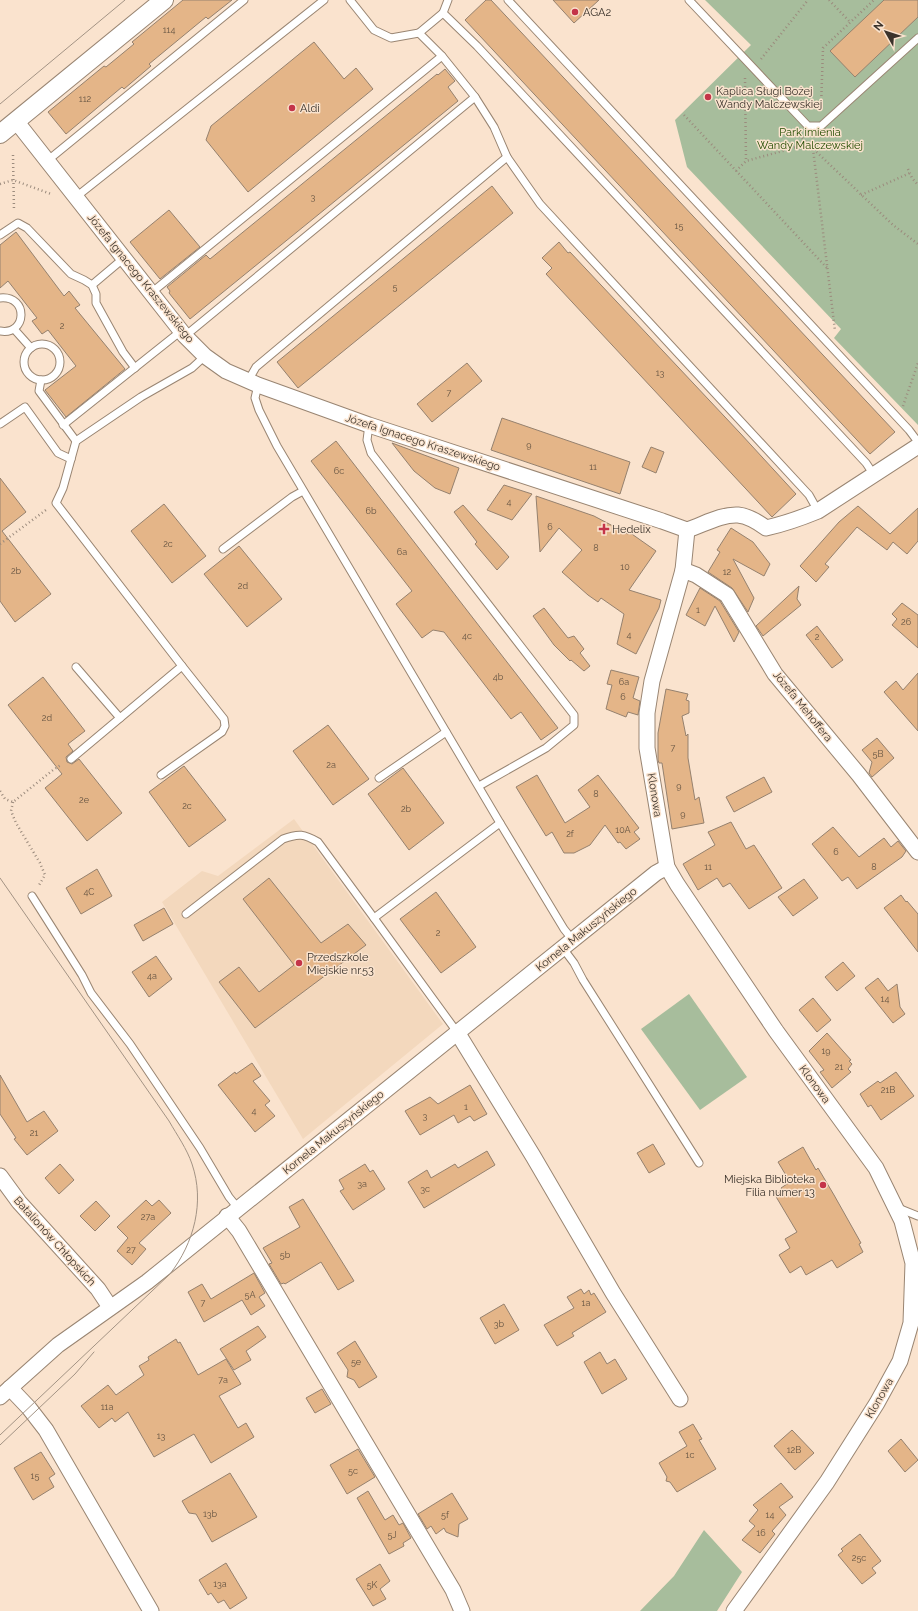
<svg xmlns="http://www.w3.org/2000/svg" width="918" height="1611" font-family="Raleway,sans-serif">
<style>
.built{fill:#f3d8bd}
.green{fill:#a7bd9c}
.building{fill:#e4b588;stroke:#95816e}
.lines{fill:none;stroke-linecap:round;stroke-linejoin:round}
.service-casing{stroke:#998572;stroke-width:9}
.minor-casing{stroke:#998572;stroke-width:17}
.tertiary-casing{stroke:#998572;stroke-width:20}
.path{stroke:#9b8b7d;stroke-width:2.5;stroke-dasharray:1 3;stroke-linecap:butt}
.service{stroke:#fff;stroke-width:7}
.minor{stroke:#fff;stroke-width:15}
.tertiary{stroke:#fff;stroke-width:18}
.tram{stroke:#a39384;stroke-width:1}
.poi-dot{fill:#c43449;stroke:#fae3ce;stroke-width:1.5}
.labels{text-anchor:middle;stroke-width:3;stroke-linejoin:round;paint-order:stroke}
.number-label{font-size:9px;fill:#655442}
.poi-label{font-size:11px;fill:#3b332b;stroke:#fae3ce;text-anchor:start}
.park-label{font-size:11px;fill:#224c00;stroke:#fae3ce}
.street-label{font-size:11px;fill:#3b332b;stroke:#fae3ce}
</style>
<rect width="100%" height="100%" fill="#fae3ce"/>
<path class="built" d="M294,819L443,1024L303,1139L162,902L202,871L218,876Z"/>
<g class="green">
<path d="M705,0H918V425L834,338L841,329L687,167L675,120L751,45Z"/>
<path d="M689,994L747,1077L700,1110L641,1029Z"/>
<path d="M704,1530L742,1572L717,1611H640L674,1576Z"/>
</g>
<g class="building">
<path d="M183,0H232L208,19L206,17L149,64L151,66L124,89L122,87L66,134L48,112L104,66L106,67L134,44L132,42Z"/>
<path d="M486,0H491L895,432L870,454L465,20Z"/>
<path d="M553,0H599L574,23Z"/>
<path d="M884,0H918V17L855,77L830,51Z"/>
<path d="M314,42L344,79L356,68L373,89L248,192L206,140L211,126Z"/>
<path d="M445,69L455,81L448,87L458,101L190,319L169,293L170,291L167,287L206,255L210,259L437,74L438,75Z"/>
<path d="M492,186L513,213L298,388L277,362Z"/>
<path d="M169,210L200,247L160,279L130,242Z"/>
<path d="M16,232L64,296L69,291L80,305L75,308L125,369L66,417L45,390L76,366L48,330L42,334L32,321L37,318L8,281L0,288V245Z"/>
<path d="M559,242L568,253L570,252L740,433L796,494L772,517L546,274L552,268L542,258Z"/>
<path d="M467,363L482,381L432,422L417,404Z"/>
<path d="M502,418L630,462L620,494L491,450Z"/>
<path d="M336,441L558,728L541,740L521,712L511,719L444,632L433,630L422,638L396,604L412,591L311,461Z"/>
<path d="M392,443L459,468L450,494L435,488L414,471Z"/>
<path d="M651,447L664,452L656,473L642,467Z"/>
<path d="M0,478L26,512L2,531L51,594L15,622L0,601Z"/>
<path d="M504,485L532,494L512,520L487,510Z"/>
<path d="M536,496L594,516L628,534L629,532L656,551L629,590L661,600L659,608L636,654L617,644L624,614L601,598L598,602L588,595L562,572L582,550L559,528L540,552Z"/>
<path d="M164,504L206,556L172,583L131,531Z"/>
<path d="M463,505L509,557L497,570L475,544L477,542L454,512Z"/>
<path d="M858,506L890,534L918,508V541L907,554L893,542L887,550L857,527L825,564L829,567L816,582L800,566L839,522Z"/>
<path d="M731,528L753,542L770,564L764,576L733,559L754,598L748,612L732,588L708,572L720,552L717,550Z"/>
<path d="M239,546L282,599L247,627L204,574Z"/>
<path d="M799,586L797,599L801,605L763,636L756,626Z"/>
<path d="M700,588L720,601L739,632L734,642L715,606L705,626L686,615Z"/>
<path d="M902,603L918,615V648L892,625L897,619L892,614Z"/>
<path d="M544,608L568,638L574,636L584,649L580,653L590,666L584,671L571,660L570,661L554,645L533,616Z"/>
<path d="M817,626L843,660L832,668L806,635Z"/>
<path d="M611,670L639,677L633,698L640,701L638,715L628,712L626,717L606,709L612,685L607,684Z"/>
<path d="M918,673V731L884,692L896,681L903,690Z"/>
<path d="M43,677L85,731L68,744L73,751L66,757L67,762L72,764L79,759L122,813L87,841L45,788L62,774L8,705Z"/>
<path d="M666,689L688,694L686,700L689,701V713L682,716L686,736L688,734V758L695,800L699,797L704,823L672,829L662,763H659L658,760V733Z"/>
<path d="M328,725L369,779L333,805L293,751Z"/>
<path d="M877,738L894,758L872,777L869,773L872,762L862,750Z"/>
<path d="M184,766L226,820L189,847L149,792Z"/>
<path d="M403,768L444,823L409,850L368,794Z"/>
<path d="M537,775L565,823L590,807L578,790L598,775L639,828L634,832L640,839L626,849L620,842L618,843L605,825L590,845L574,853H564L552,832L546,836L516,787Z"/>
<path d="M764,777L772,792L734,812L726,797Z"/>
<path d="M731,822L746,849L754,845L782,888L749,909L730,883L723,887L717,878L698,890L683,864L715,845L708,832Z"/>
<path d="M833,827L859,857L884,838L891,847L898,841L906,851L902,857L857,889L848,877L842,881L812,844Z"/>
<path d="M97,869L112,896L81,914L66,888Z"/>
<path d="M269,878L321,943L348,924L366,945L255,1028L219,982L239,967L259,992L294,965L243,899Z"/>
<path d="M804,879L818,898L793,916L778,897Z"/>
<path d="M436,892L476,947L441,973L400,919Z"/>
<path d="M901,895L906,902L907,901L918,914V952L884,908Z"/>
<path d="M164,908L173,924L143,941L134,925Z"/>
<path d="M156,956L172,979L149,997L132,972Z"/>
<path d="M843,962L855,976L837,991L825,977Z"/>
<path d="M878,978L888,991L897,984L900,1007L905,1014L893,1023L865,988Z"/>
<path d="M813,998L831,1020L817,1032L799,1010Z"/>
<path d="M827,1033L851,1060L849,1061L852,1064L848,1069L851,1072L832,1088L820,1072L824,1070L809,1051Z"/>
<path d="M252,1063L261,1076L253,1081L270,1101L265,1105L275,1116L255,1132L218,1085L235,1072L236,1074Z"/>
<path d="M896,1072L914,1096L881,1120L871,1105L868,1107L860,1094L878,1081L880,1083Z"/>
<path d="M0,1075L27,1122L44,1111L58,1131L27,1155L14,1139L16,1138L0,1114Z"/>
<path d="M470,1085L487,1114L474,1121L470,1116L458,1123L454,1115L420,1135L405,1111L430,1097L438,1104Z"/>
<path d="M653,1144L665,1164L649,1173L637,1153Z"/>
<path d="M803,1147L816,1170L818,1168L834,1195L861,1243L859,1244L863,1252L837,1268L832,1260L806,1275L801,1266L790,1273L779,1255L790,1248L785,1239L797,1232L775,1195L782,1190L781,1188L790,1182L778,1162Z"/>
<path d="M487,1151L495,1165L424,1208L408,1182L427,1170L431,1178L455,1164L458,1168Z"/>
<path d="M60,1164L74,1180L59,1194L45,1178Z"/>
<path d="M365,1164L370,1172L373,1170L385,1189L353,1210L340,1191L344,1189L339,1180Z"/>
<path d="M303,1199L354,1281L338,1290L321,1262L285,1284L284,1283L281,1284L269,1264L272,1263L263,1248L300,1227L289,1207Z"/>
<path d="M146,1200L152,1206L159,1200L171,1213L139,1243L146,1249L132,1265L117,1251L128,1238L117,1227Z"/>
<path d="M96,1201L110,1216L95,1231L80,1216Z"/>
<path d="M254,1273L265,1293L259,1297L265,1306L251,1315L242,1300L204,1322L188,1292L202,1284L211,1299Z"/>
<path d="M581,1289L584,1294L589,1290L591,1295L594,1293L606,1312L572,1333L574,1336L557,1346L544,1325L574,1308L567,1297Z"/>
<path d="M504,1304L519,1330L495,1344L480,1318Z"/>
<path d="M258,1326L266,1337L246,1351L251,1360L234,1370L220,1349Z"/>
<path d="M176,1339L178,1343L180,1342L198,1375L226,1359L241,1384L219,1396L238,1428L246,1423L254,1437L211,1463L194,1434L154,1457L128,1412L115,1422L112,1418L99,1428L81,1406L108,1385L116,1395L144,1375L139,1366L149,1360L148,1357Z"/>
<path d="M355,1341L377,1377L359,1388L354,1380L347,1377L348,1370L337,1353Z"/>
<path d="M600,1352L607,1364L615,1359L627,1379L602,1394L584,1362Z"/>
<path d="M322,1389L331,1404L315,1413L306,1398Z"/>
<path d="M693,1424L702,1439L699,1440L716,1469L677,1492L670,1482L666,1481L667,1477L659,1463L687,1446L679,1432Z"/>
<path d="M792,1430L814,1453L795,1470L774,1446Z"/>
<path d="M901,1439L918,1460L905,1472L888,1451Z"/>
<path d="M358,1449L375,1477L347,1494L330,1465Z"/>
<path d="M41,1452L55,1474L49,1478L54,1487L33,1500L14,1468Z"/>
<path d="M230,1473L257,1517L212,1542L196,1514L189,1513L182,1501Z"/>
<path d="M781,1483L793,1497L779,1507L786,1515L772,1531L775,1534L760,1553L742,1540L755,1526L749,1521L758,1510L753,1505Z"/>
<path d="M368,1491L385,1520L393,1515L399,1525L403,1523L411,1538L403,1543L404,1546L389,1554L357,1498Z"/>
<path d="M452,1493L468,1519L459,1524L458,1537L446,1532L444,1528L436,1534L431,1526L427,1529L418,1514Z"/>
<path d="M860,1534L881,1561L872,1568L876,1573L862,1584L838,1555L843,1551L841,1549Z"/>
<path d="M226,1563L247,1598L230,1609L224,1600L218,1603L211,1593L208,1595L199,1580Z"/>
<path d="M380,1564L390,1581L380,1589L386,1599L373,1606L356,1579Z"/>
</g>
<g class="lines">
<g class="service-casing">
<g id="service">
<path d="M350,0L374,30L391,38L419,33L443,13L448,0"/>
<path d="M508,0L909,430L918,442"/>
<path d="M689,0L808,126H821L918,38"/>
<path d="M443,13L477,46L866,463L874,475"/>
<path d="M475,97L494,127L507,157L540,204L809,495L818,511"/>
<path d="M47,161L244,0"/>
<path d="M76,197L324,0"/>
<path d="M0,235L18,223L27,228L71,274L84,280L92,285L96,294V303L123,352L135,368"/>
<path d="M92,285L124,258"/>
<path d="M151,293L442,56L419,33"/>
<path d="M0,298C29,295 27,336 0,331"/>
<path d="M14,329L31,348"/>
<path d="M185,336L475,97L442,56"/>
<circle cx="42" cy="362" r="18"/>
<path d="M41,380L39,391L76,441"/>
<path d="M248,381L256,367L507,157"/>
<path d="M258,385L255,398L259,410L277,446L500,823L564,929L572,939"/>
<path d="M0,424L25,407L58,453L71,459"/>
<path d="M63,425L181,331"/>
<path d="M369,425L367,440L371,453L574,715V725L546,748L479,786"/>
<path d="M223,549L292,497L303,491"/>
<path d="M76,667L120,718L182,666"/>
<path d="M71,759L120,718"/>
<path d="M161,775L222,732L225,726L224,719L182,666L56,503L63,488L76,441L141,397L192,368L205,356"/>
<path d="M379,778L446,732"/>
<path d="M32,896L82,975L91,993L130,1044L200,1148L229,1197L238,1208"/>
<path d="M186,914L283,839C299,833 304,834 318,842L374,918"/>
<path d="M562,947L574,963L583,980L699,1163"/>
<path d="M457,1032L374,918L500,823"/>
<path d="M898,1208L918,1216"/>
</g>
</g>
<g class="minor-casing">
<g id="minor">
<path d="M16,121L185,336L205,356L226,371L258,385L369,425L662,521L687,530C703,525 721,514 738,515C748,516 758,522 766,528C784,524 801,518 818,511L918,446"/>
<path d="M687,530L683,570L652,681L647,713V748L667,867L677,884L776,1031L876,1168L902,1221L913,1263L911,1323L900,1361L877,1403L827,1482L734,1611"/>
<path d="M683,570L696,575L727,595L775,674L859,775L918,852"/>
<path d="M457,1032L533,1156L613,1293L680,1399"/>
<path d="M0,1176L19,1202L98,1289L110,1307"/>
<path d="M227,1216L239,1231L453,1590L462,1611"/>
<path d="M10,1388L29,1408L46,1430L151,1611"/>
<path d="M0,1397L58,1345L147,1282L656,873L667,867"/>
</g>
</g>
<g class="tertiary-casing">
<path id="tertiary" d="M0,134L164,0"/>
</g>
<g class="path">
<path d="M829,0L850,22"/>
<path d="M761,59L808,0"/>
<path d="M745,78L746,161"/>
<path d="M821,108L823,48L874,0"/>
<path d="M684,115L827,268"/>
<path d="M802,138L893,225L918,244"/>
<path d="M813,149L835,331"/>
<path d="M13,155L14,211"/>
<path d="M908,169L912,178L918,185"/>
<path d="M736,171L746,161L808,144"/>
<path d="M0,184L13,180L51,194"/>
<path d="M861,195L910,173"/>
<path d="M903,406L918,363"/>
<path d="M0,544L46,510"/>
<path d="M0,791L5,799L13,802L53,770L61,765"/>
<path d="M13,802L11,811L16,823L40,863L45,875L38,887"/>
</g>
<use href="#service" class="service"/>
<use href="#minor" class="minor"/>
<use href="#tertiary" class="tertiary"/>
<g class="tram">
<path d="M0,104L125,0"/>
<path d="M0,878L169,1121C177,1135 187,1149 192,1164C205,1202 194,1243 170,1274L0,1435"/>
<path d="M0,1445L75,1374L94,1352"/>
</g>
</g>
<g class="poi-dot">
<circle cx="575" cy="12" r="4"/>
<circle cx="708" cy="97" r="4"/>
<circle cx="292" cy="108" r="4"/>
<path d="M602 523h4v4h4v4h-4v4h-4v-4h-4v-4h4z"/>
<circle cx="299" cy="963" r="4"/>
<circle cx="823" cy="1185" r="4"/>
</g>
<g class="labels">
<g class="number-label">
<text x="169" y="33">114</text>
<text x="85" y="102">112</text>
<text x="313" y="200">3</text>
<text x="679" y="229">15</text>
<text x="395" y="290">5</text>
<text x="62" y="329">2</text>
<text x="660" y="376">13</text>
<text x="449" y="396">7</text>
<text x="529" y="448">9</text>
<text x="593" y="470">11</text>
<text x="339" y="474">6c</text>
<text x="509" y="505">4</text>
<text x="371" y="514">6b</text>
<text x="550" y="530">6</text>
<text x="168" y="547">2c</text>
<text x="596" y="551">8</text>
<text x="402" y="555">6a</text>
<text x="625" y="570">10</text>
<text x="16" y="574">2b</text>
<text x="727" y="575">12</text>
<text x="243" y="589">2d</text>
<text x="698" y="613">1</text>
<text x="906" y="625">26</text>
<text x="629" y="638">4</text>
<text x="467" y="639">4c</text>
<text x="817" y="640">2</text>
<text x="498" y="680">4b</text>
<text x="624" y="685">6a</text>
<text x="623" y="700">6</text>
<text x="47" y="721">2d</text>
<text x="673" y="751">7</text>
<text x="878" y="757">5B</text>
<text x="331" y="768">2a</text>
<text x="679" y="789">9</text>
<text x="596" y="797">8</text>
<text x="84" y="803">2e</text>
<text x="187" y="809">2c</text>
<text x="406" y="812">2b</text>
<text x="683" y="817">9</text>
<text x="623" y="833">10A</text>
<text x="570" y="837">2f</text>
<text x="836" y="855">6</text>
<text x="708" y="870">11</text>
<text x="874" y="870">8</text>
<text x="89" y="895">4C</text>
<text x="438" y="936">2</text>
<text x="152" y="979">4a</text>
<text x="885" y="1002">14</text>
<text x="826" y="1054">19</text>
<text x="839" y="1070">21</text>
<text x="888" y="1093">21B</text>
<text x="466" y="1110">1</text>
<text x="254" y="1114">4</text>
<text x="425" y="1119">3</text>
<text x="34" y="1136">21</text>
<text x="362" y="1187">3a</text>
<text x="425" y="1192">3c</text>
<text x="148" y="1220">27a</text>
<text x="131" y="1253">27</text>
<text x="285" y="1258">5b</text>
<text x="250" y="1298">5A</text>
<text x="203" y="1306">7</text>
<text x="586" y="1306">1a</text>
<text x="499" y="1327">3b</text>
<text x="356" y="1365">5e</text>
<text x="223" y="1383">7a</text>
<text x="107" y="1410">11a</text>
<text x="161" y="1439">13</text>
<text x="794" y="1453">12B</text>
<text x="690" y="1458">1c</text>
<text x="353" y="1474">5c</text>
<text x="35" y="1479">15</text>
<text x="210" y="1517">13b</text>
<text x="445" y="1518">5f</text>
<text x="770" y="1518">14</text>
<text x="761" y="1536">16</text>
<text x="392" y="1538">5J</text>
<text x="859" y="1561">25c</text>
<text x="220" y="1587">13a</text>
<text x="372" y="1588">5K</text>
</g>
<g class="poi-label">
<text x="583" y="16">AGA2</text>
<text x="716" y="95">Kaplica Sługi Bożej<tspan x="716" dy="13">Wandy Malczewskiej</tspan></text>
<text x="300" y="112">Aldi</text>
<text x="612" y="533">Hedelix</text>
<text x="307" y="961">Przedszkole<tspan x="307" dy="13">Miejskie nr.53</tspan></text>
<text x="815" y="1183" text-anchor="end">Miejska Biblioteka<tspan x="815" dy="13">Filia numer 13</tspan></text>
</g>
<g class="park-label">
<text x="810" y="136">Park imienia<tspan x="810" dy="13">Wandy Malczewskiej</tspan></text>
</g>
<g class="street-label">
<text transform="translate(141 278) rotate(51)" y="4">Józefa Ignacego Kraszewskiego</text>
<text transform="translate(423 442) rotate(18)" y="4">Józefa Ignacego Kraszewskiego</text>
<text transform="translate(803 706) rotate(51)" y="4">Józefa Mehoffera</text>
<text transform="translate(655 795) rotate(81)" y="4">Klonowa</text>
<text transform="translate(586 929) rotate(-39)" y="4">Kornela Makuszyńskiego</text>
<text transform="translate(815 1084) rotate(54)" y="4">Klonowa</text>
<text transform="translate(333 1132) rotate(-39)" y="4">Kornela Makuszyńskiego</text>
<text transform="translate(55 1241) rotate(48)" y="4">Batalionów Chłopskich</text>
<text transform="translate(879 1398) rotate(-60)" y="4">Klonowa</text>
</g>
</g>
<g transform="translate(886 32) rotate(309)" stroke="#fae3ce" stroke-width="3" paint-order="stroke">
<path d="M0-3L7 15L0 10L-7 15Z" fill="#3b332b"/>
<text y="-6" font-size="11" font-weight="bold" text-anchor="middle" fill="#3b332b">N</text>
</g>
</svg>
